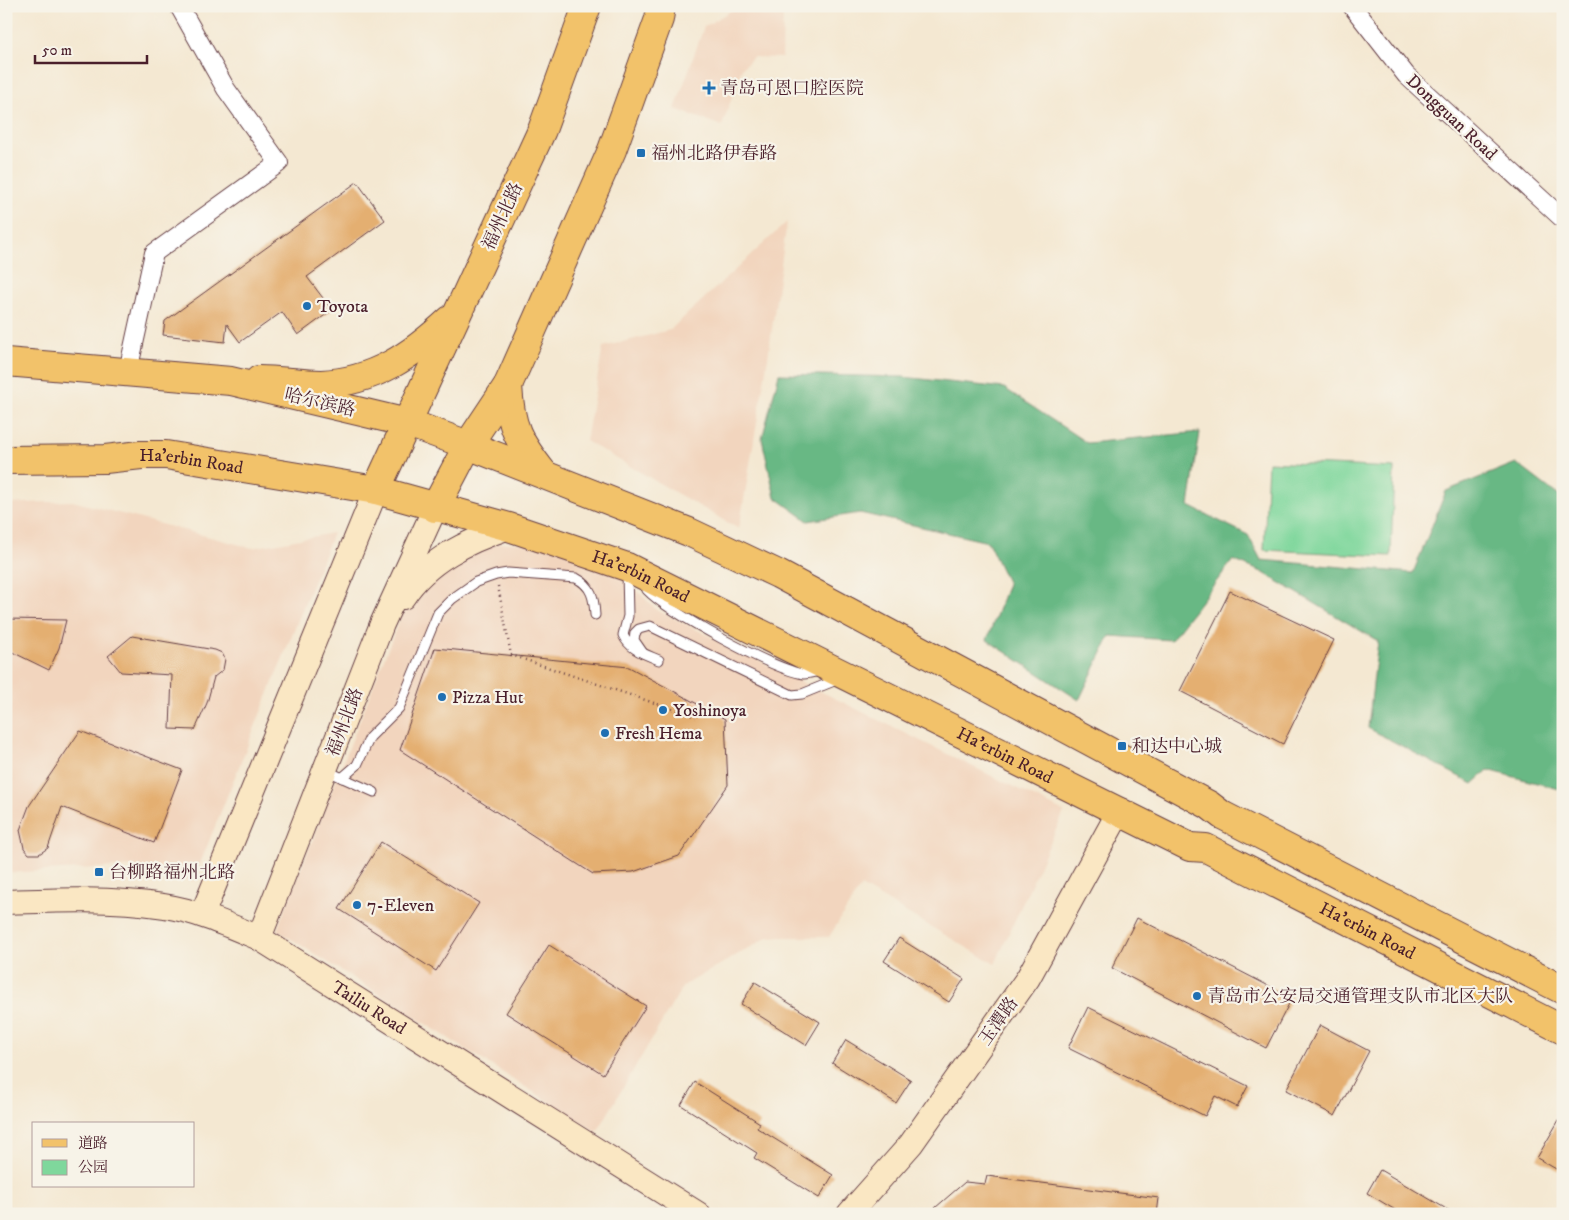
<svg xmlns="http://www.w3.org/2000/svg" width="1569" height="1220" font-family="'IM FELL DW Pica','Noto Serif SC',serif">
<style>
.built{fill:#f2d5be}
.green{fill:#7fd79c;stroke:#647b64}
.forest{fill:#67b884;stroke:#586c58}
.building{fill:#e4af71}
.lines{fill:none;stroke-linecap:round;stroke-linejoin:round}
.lane-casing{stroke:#643d44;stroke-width:11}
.street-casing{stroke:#643d44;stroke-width:20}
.secondary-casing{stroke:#643d44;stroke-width:26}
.primary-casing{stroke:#643d44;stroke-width:30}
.highway-casing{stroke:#643d44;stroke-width:30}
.path{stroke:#643d44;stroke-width:2.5;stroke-dasharray:1 4;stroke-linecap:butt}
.lane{stroke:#fff;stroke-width:9}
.street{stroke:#fff;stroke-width:18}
.secondary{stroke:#fae7c3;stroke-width:24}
.primary{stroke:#f2c26a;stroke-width:28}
.highway{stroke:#f2c26a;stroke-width:28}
.poi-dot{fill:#1f6fb2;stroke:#f7f3e8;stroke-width:2}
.labels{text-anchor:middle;stroke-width:4.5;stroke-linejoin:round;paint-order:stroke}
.poi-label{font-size:18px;fill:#4a1f2b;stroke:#f7f3e8;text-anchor:start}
.street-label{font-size:18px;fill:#4a1f2b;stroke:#f7f3e8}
</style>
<rect width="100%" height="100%" fill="#f7f3e8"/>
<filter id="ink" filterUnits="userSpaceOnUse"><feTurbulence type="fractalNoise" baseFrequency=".02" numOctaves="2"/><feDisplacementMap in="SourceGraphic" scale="10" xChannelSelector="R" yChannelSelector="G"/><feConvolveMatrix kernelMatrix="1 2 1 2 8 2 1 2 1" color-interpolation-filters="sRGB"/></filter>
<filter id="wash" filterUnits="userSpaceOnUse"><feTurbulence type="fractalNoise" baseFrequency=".0096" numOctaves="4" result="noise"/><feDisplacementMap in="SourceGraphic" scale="20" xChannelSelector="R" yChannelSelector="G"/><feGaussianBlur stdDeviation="1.12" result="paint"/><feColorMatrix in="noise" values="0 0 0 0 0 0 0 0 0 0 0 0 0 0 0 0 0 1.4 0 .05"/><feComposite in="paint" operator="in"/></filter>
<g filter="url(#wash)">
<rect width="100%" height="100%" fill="#f4e8d2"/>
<g class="built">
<path d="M732,10L783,11L782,58L753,57L742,68L722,126L675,109L704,27Z"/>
<path d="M787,222L768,357L739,529L586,441L603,347L670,330Z"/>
<path d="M72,501L252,548L333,533L193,881L134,866L6,873V504Z"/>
<path d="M536,542L611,565L657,610L1064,812L995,964L861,886L829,937H768L683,986L597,1132L277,930L408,598L445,563L498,543Z"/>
</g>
<path class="green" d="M1268,462L1394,468L1391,556L1264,550Z"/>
<path class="forest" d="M779,374L903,377L1004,388L1087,443L1200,432L1189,506L1248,535L1261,560L1413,573L1446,491L1516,463L1563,499V790L1488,770L1473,784L1368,728L1378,641L1262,572L1233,560L1171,640L1110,636L1079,700L987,640L1008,584L988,542L860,513L808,521L775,497L762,439Z"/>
<g id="blocks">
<g class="building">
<path d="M357,182L385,220L307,277L332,310L298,335L282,312L240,342L227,324L225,342L163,335L165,321Z"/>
<path d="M1230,591L1334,640L1283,744L1180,691Z"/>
<path d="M6,619L66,620L59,648L49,670L6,649Z"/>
<path d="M132,636L215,650L222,653L225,659L223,670L214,677L207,703L195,730L170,729L172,675L121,672L108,656Z"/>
<path d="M435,648L629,667L725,719L728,785L679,856L633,872L593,874L400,750Z"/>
<path d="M80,731L182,770L154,843L62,807L48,848L39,854H29L24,848L20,830L29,806Z"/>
<path d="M381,842L479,903L436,971L339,909Z"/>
<path d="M1137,918L1292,998L1266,1048L1112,968Z"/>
<path d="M899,938L964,979L949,1002L884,961Z"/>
<path d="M549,945L646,1006L603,1074L506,1013Z"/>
<path d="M755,982L820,1022L806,1045L741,1004Z"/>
<path d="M1088,1007L1248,1086L1237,1107L1215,1096L1205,1116L1068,1048Z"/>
<path d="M1320,1025L1369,1051L1335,1116L1286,1090Z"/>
<path d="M846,1040L911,1080L896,1103L832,1063Z"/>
<path d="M695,1082L760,1123L757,1128L833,1175L819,1198L754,1158L757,1153L681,1105Z"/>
<path d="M1563,1113V1173L1537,1158Z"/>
<path d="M1380,1170L1455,1214H1402L1367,1193Z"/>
<path d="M987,1176L1159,1198L1157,1214H928L965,1182L985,1184Z"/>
</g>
</g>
</g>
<g filter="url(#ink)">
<use href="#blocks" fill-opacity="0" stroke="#643d44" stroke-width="1"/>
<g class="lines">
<g class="lane-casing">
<g id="lane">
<path d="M627,572L628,616L623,635C630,650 645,654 659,660"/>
<path d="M647,590C668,612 774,670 804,674C809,674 815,672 819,671"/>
<path d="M643,653L634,640L635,633L639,629L650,626L792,695L802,694L839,679"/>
<path d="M325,770L374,792"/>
<path d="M342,778L357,765L370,737L399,708L438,613L452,599L476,582L496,575L508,573L576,578C592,586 594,598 595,615"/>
</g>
</g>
<g class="street-casing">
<g id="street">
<path d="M1352,6L1406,75L1563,219"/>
<path d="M128,371L154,253L279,163L226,89L179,6"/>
</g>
</g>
<g class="secondary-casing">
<g id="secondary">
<path d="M403,597C427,560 468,541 509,527"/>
<path id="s1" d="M6,902C59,900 112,898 164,906C197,911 228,925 259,938L698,1214"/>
<path d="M202,915L376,490"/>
<path d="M259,938L382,624L435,508"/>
<path d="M849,1214L911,1144L1028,978L1120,810"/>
</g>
</g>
<g class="primary-casing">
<g id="primary">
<path d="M259,380C280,380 301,384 321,384C374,382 412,355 450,320"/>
<path d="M508,385C510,427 518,441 544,474"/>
<path d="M376,490L542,130L587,6"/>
<path d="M435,508L468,445L508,385L612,150L659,19L661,6"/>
</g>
</g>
<g class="highway-casing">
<g id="highway">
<path d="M6,362L231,381L408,423L468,445L689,532L778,574L1209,805L1222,815L1563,990"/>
<path id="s2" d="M6,460L105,459L141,455H166L376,490L509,527L627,567L1190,847L1206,848L1563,1030"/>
</g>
</g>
<path class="path" d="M498,586L511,655L696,717"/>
<use href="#lane" class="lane"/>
<use href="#street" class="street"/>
<use href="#secondary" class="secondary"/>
<use href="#primary" class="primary"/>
<use href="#highway" class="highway"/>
</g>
</g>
<g class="poi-dot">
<path d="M706.5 80.5h5v5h5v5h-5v5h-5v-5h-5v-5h5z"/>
<rect x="636" y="148" width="10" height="10" rx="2.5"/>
<circle cx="307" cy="306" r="5"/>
<circle cx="442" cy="697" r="5"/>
<circle cx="663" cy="710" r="5"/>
<circle cx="605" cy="733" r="5"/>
<rect x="1117" y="741" width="10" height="10" rx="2.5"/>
<rect x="94" y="867" width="10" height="10" rx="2.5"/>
<circle cx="357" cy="905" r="5"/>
<circle cx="1197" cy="996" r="5"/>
</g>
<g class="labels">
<g class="poi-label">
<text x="720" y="94">青岛可恩口腔医院</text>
<text x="651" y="159">福州北路伊春路</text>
<text x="317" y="312">Toyota</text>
<text x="452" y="703">Pizza Hut</text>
<text x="673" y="716">Yoshinoya</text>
<text x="615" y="739">Fresh Hema</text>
<text x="1132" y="752">和达中心城</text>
<text x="109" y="878">台柳路福州北路</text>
<text x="367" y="911">7-Eleven</text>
<text x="1207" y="1002">青岛市公安局交通管理支队市北区大队</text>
</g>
<g class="street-label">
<text transform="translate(1452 117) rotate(43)" y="6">Dongguan Road</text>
<text transform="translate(502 216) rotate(-65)" y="6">福州北路</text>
<text transform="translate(320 402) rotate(13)" y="6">哈尔滨路</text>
<text dy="6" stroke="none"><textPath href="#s2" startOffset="186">Ha'erbin Road</textPath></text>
<text dy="6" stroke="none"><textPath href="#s2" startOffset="652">Ha'erbin Road</textPath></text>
<text transform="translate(344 722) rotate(-69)" y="6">福州北路</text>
<text dy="6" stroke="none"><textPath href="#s2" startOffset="1058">Ha'erbin Road</textPath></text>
<text dy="6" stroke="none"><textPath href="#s2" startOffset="1462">Ha'erbin Road</textPath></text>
<text dy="6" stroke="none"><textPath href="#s1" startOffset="389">Tailiu Road</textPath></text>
<text transform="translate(998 1021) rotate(-55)" y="6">玉潭路</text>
</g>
</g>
<rect width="1569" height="1220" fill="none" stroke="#f7f3e8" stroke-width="25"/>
<rect x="32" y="1122" width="162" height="65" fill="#f7f3e8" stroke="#b29e9c"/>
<rect x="42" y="1139" width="25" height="8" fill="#f2c26a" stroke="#b29e9c"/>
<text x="78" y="1148" font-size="15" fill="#4a1f2b">道路</text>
<rect x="42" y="1160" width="25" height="15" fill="#7fd79c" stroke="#b29e9c"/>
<text x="78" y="1172" font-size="15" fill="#4a1f2b">公园</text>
<path d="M35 55v8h112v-8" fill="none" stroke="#4a1f2b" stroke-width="2.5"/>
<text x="42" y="55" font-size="15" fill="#4a1f2b" stroke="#f7f3e8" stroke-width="4" paint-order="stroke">50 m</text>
</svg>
